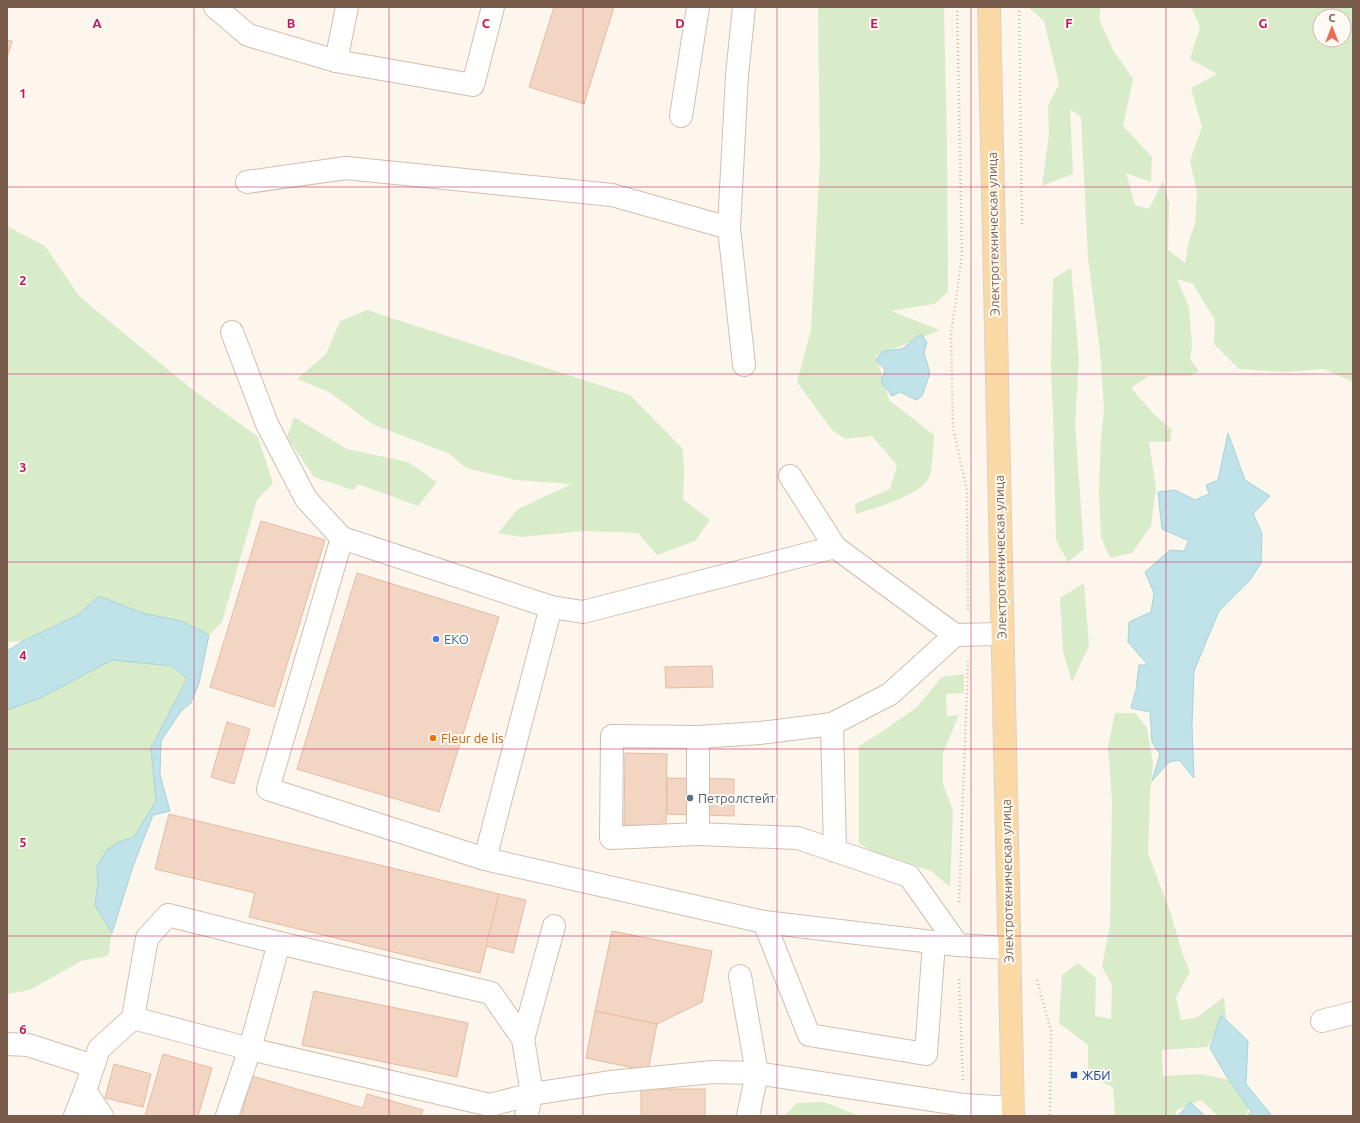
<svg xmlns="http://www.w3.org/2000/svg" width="1360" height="1123" font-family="Ubuntu,sans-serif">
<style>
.green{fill:#d8ecc9;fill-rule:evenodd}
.water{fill:#bfe3e8;stroke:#a5d3da}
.building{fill:#f3d5c3;stroke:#e6bba3}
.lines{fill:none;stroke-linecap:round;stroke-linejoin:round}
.minor-casing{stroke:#d1beb0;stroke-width:24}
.major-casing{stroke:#dad1cd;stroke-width:24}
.path{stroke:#d9b8a5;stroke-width:2.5;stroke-dasharray:1 3;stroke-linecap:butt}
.minor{stroke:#fff;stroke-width:22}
.major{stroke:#fbd9a5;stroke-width:22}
.grid{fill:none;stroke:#c2185b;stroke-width:1;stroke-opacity:0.55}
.shop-dot{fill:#3f7fe0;stroke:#fffaf3;stroke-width:1.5}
.food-dot{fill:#e8710a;stroke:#fffaf3;stroke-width:1.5}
.service-dot{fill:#5c6f8a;stroke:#fffaf3;stroke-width:1.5}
.transit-dot{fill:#1a4fb4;stroke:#fffaf3;stroke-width:1.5}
.labels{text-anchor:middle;stroke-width:4;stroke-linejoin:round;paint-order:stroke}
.street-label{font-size:13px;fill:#7a5c4d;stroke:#fffaf3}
.shop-label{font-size:13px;fill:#366cbe;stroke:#fffaf3;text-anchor:start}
.food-label{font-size:13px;fill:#c56008;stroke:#fffaf3;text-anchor:start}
.service-label{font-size:13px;fill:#4e5e75;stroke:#fffaf3;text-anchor:start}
.transit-label{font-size:13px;fill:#164399;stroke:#fffaf3;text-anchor:start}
.grid-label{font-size:13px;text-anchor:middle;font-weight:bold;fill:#c2185b;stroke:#fffaf3;stroke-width:4;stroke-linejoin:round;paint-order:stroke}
</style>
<rect width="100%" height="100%" fill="#fdf6ec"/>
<g class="green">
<path d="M818,7H944L947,145L948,292L934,304L891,311L940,330L876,356L889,400L934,435C933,444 933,467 930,475C923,495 875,508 856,514L855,504L890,489L897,465L872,436L845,439L832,430L797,382L811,330L820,160Z"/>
<path d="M1028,7H1101L1099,19L1113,50L1133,79L1123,126L1152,157L1151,182L1126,173L1135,205L1149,209L1163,181L1169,203L1168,250L1185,263L1189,241L1195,224L1197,193L1190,161L1202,127L1191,88L1217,74L1190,59L1200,27L1191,7H1353V382L1324,369L1285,372L1239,369L1214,344L1215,320L1193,284L1177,279L1189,307L1192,345L1190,359L1199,371L1190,376H1149L1131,388L1153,413L1172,430L1170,442H1149L1156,488L1151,526L1132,553L1110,558L1101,537L1099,491L1101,436L1104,409L1100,351L1088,258L1081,117L1070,109L1073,174L1042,186L1049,134L1048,106L1059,84L1044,21ZM1320,16H1344V40H1320Z"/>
<path d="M7,226L45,246L80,297L188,386L258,437L273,483L257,500L222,622L209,635L181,621L142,613L99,596L78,615L23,641L7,642Z"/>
<path d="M1071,268L1079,359L1075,424L1084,549L1068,562L1056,540L1053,414L1051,367L1053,279Z"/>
<path d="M367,310L630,395L683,449L684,474L683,499L710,520L695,541L657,555L638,533L585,531L521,537L498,533L518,509L572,484L515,480L466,468L448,453L374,425L329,392L297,379L326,354L340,321Z"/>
<path d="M294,417L347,449L408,462L437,482L418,506L358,484L353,490L314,477L287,437Z"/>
<path d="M1084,583L1089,646L1072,682L1063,651L1060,598Z"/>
<path d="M112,660L172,666L187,679L151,748L156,801L134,837L119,842L97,866L98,883L95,905L112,933L108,956L81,961L30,990L7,994V710L40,698Z"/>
<path d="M964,674V693L946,694L947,716L959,715L943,753V784L953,811L950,887L931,871L873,852L859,843V746L877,735L916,708L942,677Z"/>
<path d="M1115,713H1135L1147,728L1153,764L1150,797L1148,853L1171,914L1182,952L1190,972L1176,997L1181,1020L1196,1018L1224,997L1226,1016L1207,1047L1162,1050L1163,1076L1201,1074L1231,1080L1249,1107L1246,1116H1218L1201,1100L1177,1110L1175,1116H1115L1113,1087L1088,1077V1045L1059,1023L1062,975L1078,963L1096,978L1095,1016L1111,1019L1112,985L1102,967L1110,925L1112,802L1108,747Z"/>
<path d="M824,1102L859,1116H784L797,1103Z"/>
</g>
<g class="water">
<path d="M921,334L927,342L924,353L930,373L922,396L916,400L900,392L892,396L881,382L885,370L876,360L883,351L902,349Z"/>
<path d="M1228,433L1245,480L1270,496L1253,514L1262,533L1261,563L1250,580L1219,611L1194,671L1192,726L1194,778L1179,760L1169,762L1152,781L1160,754L1152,742L1150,712L1131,708L1136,690L1139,665H1148L1128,642L1129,622L1151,612L1154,593L1145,572L1170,550L1184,551L1189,541L1162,529L1158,492L1175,490L1195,500L1209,494L1206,485L1218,480Z"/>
<path d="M99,596L142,613L181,621L209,635L199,683L191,703L181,711L161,741L160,775L170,811L153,815L133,866L112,933L95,905L98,883L97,866L107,850L119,842L134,837L156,801L151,748L187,679L172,666L112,660L40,698L7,710V651L23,641L78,615Z"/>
<path d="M1221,1015L1248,1041L1246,1084L1272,1116H1248L1251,1111L1225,1074L1210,1048Z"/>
<path d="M1190,1102L1205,1116H1178Z"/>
</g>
<g class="building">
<path d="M554,7H614L584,104L529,87Z"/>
<path d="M7,40L12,41L7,58Z"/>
<path d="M261,521L325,540L274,707L210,687Z"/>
<path d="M357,573L499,617L439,812L297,769Z"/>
<path d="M712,666L713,687L666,688L665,667Z"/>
<path d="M227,722L250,729L234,784L211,777Z"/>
<path d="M625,753L667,754L666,826L624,825Z"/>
<path d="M667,778L734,779V816L667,814Z"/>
<path d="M169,814L499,894L480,973L249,917L255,893L155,869Z"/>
<path d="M499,894L526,900L513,953L486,946Z"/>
<path d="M612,931L712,951L702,1002L657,1024L595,1011Z"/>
<path d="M314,991L468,1023L457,1077L302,1045Z"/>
<path d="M595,1011L657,1024L648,1071L586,1058Z"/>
<path d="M163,1054L212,1068L198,1116H145Z"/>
<path d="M114,1064L151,1074L143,1107L105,1098Z"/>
<path d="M252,1076L363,1108L367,1094L423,1110L421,1116H241Z"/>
<rect x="641" y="1089" width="64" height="27"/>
</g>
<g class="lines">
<g class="minor-casing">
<g id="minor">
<path d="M215,7L248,35L336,61L473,85L493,7"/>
<path d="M744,7L737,75L729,228L744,365"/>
<path d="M336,61L347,7"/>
<path d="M681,116L698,7"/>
<path d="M247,182L346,168L612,195L729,228"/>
<path d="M232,332L267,424L306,499L342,538"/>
<path d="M790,476L835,547"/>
<path d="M955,635L890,694L832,724L760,733L698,737V834L798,838L909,876L958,945L1008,948"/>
<path d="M832,724L835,851"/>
<path d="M698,834L611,838L612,736L698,737"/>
<path d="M485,859L551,607"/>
<path d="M764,922L809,1035L926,1054L934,942"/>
<path d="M958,945L764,922L485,859L268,789L342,538L551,607L583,612L835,547L955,635L1001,634"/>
<path d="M740,976L757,1073L748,1116"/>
<path d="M133,1018L250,1049L490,1105L532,1094L610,1082L713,1072L757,1073L964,1105L1012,1108"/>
<path d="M1322,1021L1353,1013"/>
<path d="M523,1039L554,926"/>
<path d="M7,1044L28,1045L93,1066"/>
<path d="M85,1091L102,1116"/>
<path d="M75,1116L85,1091L99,1049L133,1018L147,938L168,915L279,943L491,993L523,1039L532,1094L526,1116"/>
<path d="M227,1116L250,1049L279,943"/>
</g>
</g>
<g class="major-casing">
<path id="major" d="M989,7L1013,1116"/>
</g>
<g class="path">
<path d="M957,7L962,255L951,335L953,428L967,491L968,610"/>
<path d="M1019,7L1022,226"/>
<path d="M959,902L968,659"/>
<path d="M959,979L963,1080"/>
<path d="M1037,980L1051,1031L1050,1116"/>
</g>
<use href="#minor" class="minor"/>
<use href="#major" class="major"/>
</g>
<path class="grid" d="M194,7V1116M389,7V1116M583,7V1116M777,7V1116M971,7V1116M1166,7V1116M7,187H1353M7,374H1353M7,562H1353M7,749H1353M7,936H1353"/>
<circle class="shop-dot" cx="436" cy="639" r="4"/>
<circle class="food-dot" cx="433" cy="738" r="4"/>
<circle class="service-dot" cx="690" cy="798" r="4"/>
<rect class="transit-dot" x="1070" y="1071" width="8" height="8" rx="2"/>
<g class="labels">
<g class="street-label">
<text transform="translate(993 234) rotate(-91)" y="5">Электротехническая улица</text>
<text transform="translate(1000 557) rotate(-91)" y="5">Электротехническая улица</text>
<text transform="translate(1007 881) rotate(-91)" y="5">Электротехническая улица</text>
</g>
<g class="shop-label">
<text x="444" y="644">EKO</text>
</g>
<g class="food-label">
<text x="441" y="743">Fleur de lis</text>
</g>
<g class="service-label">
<text x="698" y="803">Петролстейт</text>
</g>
<g class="transit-label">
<text x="1082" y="1080">ЖБИ</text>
</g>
</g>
<g class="grid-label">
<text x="97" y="28">A</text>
<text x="291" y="28">B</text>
<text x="486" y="28">C</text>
<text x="680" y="28">D</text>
<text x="874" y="28">E</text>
<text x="1069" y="28">F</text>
<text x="1263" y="28">G</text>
<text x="23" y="98">1</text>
<text x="23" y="285">2</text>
<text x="23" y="472">3</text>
<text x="23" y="660">4</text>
<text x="23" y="847">5</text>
<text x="23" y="1034">6</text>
</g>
<rect width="1360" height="1123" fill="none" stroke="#7a5c4d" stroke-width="16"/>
<g transform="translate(1332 28)"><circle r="19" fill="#fffaf3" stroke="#cabbb1"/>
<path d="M0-3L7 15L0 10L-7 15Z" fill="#e76f51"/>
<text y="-6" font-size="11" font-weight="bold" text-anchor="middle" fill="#7a5c4d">С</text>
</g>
</svg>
